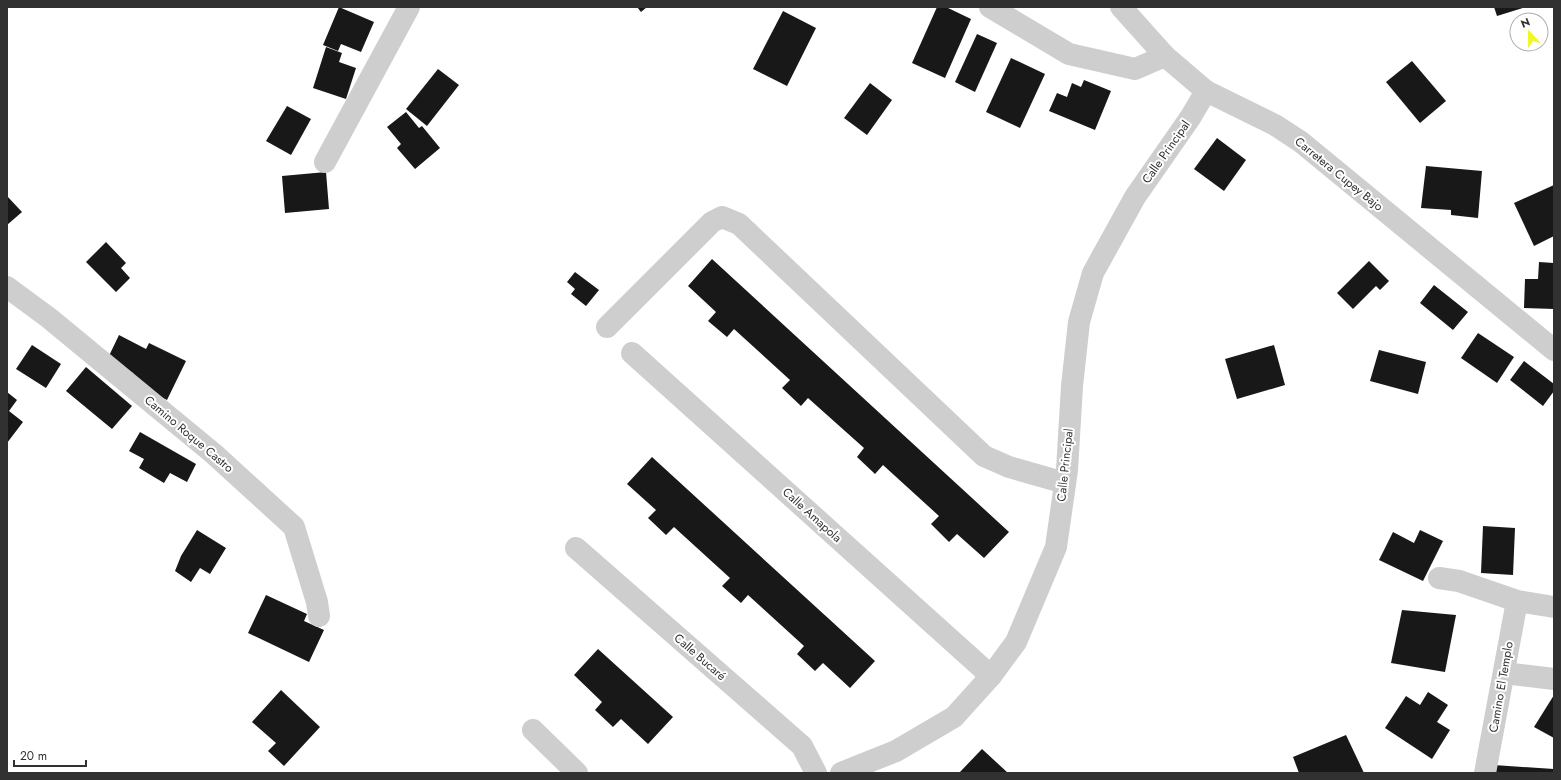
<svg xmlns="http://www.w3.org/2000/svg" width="1561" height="780" font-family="Jost,sans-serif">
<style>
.building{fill:#181818}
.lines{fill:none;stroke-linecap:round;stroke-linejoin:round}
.minor{stroke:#cecece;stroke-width:22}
.tertiary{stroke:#cecece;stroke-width:22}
.labels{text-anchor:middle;stroke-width:4;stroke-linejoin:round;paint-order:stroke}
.street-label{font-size:12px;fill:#313131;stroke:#fff}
</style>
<rect width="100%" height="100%" fill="#fff"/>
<g class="building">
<path d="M339,7L374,22L361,52L341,44L338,51L323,45Z"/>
<path d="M637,7H647L641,12Z"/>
<path d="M937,7H946L971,19L945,78L912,63Z"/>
<path d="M1494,7H1526L1497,16Z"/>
<path d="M783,11L816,28L787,86L753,69Z"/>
<path d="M977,34L997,43L975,92L955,82Z"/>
<path d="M326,47L342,53L339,62L356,68L346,99L313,88Z"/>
<path d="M1011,58L1045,74L1020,128L986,112Z"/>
<path d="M1412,61L1446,101L1420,123L1386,82Z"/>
<path d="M438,69L459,85L427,126L406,109Z"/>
<path d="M1084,80L1111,91L1095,130L1049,111L1057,93L1067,97L1072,83L1081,87Z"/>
<path d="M870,83L892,100L867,135L844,118Z"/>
<path d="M287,106L311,119L291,155L266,141Z"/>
<path d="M406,112L419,128L422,126L440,148L415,169L397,148L401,144L387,127Z"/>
<path d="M1217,138L1246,160L1224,191L1194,169Z"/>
<path d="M1426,166L1482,171L1478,218L1451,215V210L1421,208Z"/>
<path d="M326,172L329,209L285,213L282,176Z"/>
<path d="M1554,185V236L1534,246L1514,203Z"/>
<path d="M7,196L22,212L7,225Z"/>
<path d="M106,242L126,263L121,268L130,278L116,292L86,262Z"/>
<path d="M712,259L1009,532L984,558L957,534L949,542L931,524L939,516L883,465L875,474L857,457L864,448L808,398L801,406L782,388L790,380L734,329L727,337L708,321L716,312L688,286Z"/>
<path d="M1369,261L1389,281L1380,290L1376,286L1353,309L1337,293Z"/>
<path d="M1539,262L1554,263V309L1524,308L1525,279H1538Z"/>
<path d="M575,272L599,290L586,306L571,294L575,289L567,282Z"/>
<path d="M1434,285L1468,312L1453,330L1420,303Z"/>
<path d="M1478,333L1514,357L1497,383L1461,358Z"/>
<path d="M119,335L146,349L149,343L186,361L167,400L129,381L133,373L107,360Z"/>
<path d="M32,345L61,364L46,388L16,369Z"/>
<path d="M1274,345L1285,385L1237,399L1225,359Z"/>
<path d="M1379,350L1426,362L1418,394L1370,381Z"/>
<path d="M1524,361L1554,384V391L1543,406L1510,380Z"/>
<path d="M86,367L132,406L112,429L66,391Z"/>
<path d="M7,392L17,400L9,411L23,422L7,443Z"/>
<path d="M140,432L196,464L187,482L170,473L164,483L139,468L144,459L129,451Z"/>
<path d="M652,457L875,661L850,688L823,663L815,671L797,654L804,646L748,595L741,603L722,586L730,578L674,527L666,535L648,518L656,510L627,484Z"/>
<path d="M1483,526L1515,528L1513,575L1481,573Z"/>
<path d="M197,530L226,548L210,574L200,568L191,582L175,571L181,556Z"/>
<path d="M1420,530L1443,541L1423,581L1379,560L1393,532L1414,543Z"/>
<path d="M266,595L307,614L304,621L324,630L309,662L248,633Z"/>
<path d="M1402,610L1456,615L1445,672L1391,663Z"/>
<path d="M598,649L673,717L648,744L621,719L613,727L595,710L602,702L574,675Z"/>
<path d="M281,690L320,727L284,766L268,751L276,743L252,722Z"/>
<path d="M1428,692L1448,705L1437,722L1450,730L1432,759L1385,728L1406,696L1420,705Z"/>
<path d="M1554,695V738L1534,727Z"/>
<path d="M1346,735L1364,773H1299L1293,757Z"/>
<path d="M982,749L1008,773H959Z"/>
<path d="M1494,765L1554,769V773H1493Z"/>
</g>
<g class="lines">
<g class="minor">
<path d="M990,7L1069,54L1135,69L1165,56"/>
<path d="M325,162L409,7"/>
<path d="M7,287L49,318L214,454L294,527L317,602L319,616"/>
<path d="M607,327L712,222L722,217L739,224L984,456L1009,467L1065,483"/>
<path d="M632,353L991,676"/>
<path d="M576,548L802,746L816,773"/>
<path d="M1439,578L1459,581L1517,601L1554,607"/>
<path d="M1504,673L1554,679"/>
<path d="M533,730L577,773"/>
<path d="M841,773L896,751L954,717L991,676L1016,642L1056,547L1067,470L1072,386L1079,322L1093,273L1135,197L1190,118L1206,91"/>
<path d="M1485,773L1517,601"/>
</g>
<path class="tertiary" d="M1121,7L1165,56L1206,91L1275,125L1301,142L1554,350"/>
</g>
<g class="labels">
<g class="street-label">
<text transform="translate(1166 152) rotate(-55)" y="4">Calle Principal</text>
<text transform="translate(1339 174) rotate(39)" y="4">Carretera Cupey Bajo</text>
<text transform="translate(189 434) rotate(40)" y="4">Camino Roque Castro</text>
<text transform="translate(1065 465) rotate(-84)" y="4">Calle Principal</text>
<text transform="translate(812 515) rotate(42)" y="4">Calle Amapola</text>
<text transform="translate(700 657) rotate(41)" y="4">Calle Bucaré</text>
<text transform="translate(1501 687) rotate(-80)" y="4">Camino El Templo</text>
</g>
</g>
<rect width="1561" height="780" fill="none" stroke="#313131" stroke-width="16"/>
<g transform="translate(1529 32) rotate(338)"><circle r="19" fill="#ffffff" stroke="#adadad"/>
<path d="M0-3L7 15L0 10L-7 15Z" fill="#f1f725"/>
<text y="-6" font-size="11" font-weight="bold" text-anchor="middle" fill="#313131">N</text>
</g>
<path d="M14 760v6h72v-6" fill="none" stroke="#313131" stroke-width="2"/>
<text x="20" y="760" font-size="12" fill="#313131" stroke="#ffffff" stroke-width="3" paint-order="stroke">20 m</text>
</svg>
